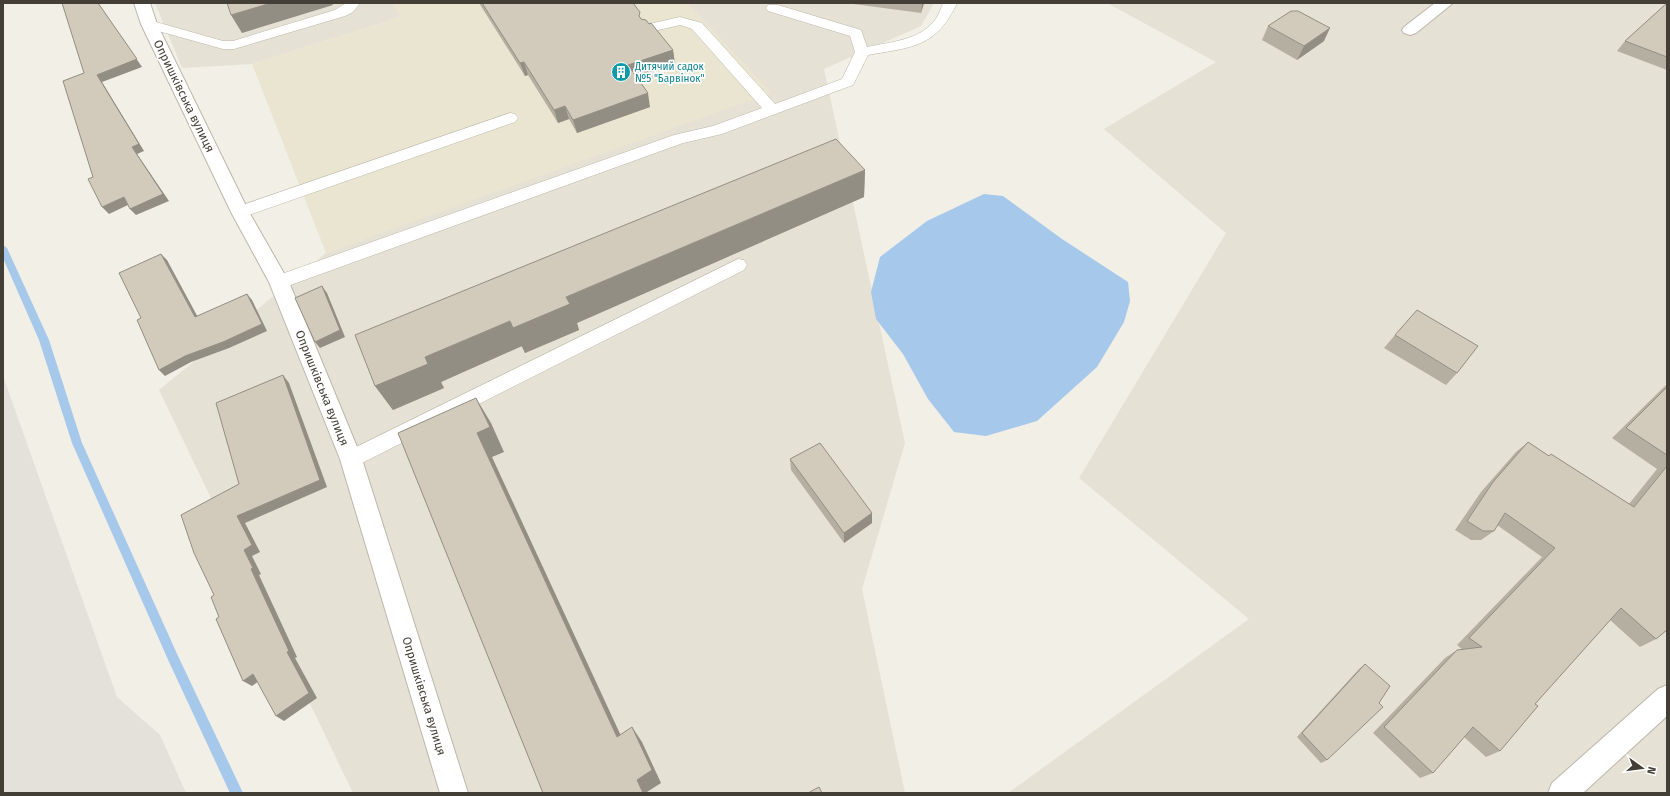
<svg xmlns="http://www.w3.org/2000/svg" width="1670" height="796" font-family="'Fira Sans',sans-serif">
<style>
.residential{fill:#e5e1d4}
.industrial{fill:#e4e0da}
.education{fill:#eae5d0}
.water{fill:#a6c8ea}
.lines{fill:none;stroke-linecap:round;stroke-linejoin:round}
.stream{fill:#a6c8ea;fill-rule:evenodd}
.lane-casing{stroke:#bcb7a9;stroke-width:1}
.street-casing{stroke:#bcb7a9;stroke-width:2}
.lane{fill:#fff;fill-rule:evenodd}
.street{fill:#fff;fill-rule:evenodd}
.wall{fill:#b5afa2}
.shaded-wall{fill:#938e84}
.building{fill:#d2cbbc;stroke:#938e84}
.labels{text-anchor:middle;stroke-width:3.5;stroke-linejoin:round;paint-order:stroke}
.far-culture-label{font-size:10px;fill:#0d838f;stroke:#fff;text-anchor:start}
.street-label{font-size:12px;fill:#443f36;stroke:#fff}
</style>
<rect width="100%" height="100%" fill="#f1efe6"/>
<g class="residential">
<path d="M155,3H393L401,17L252,64L182,68Z"/>
<path d="M687,3H934L921,26L824,69L905,443L862,589L905,793H353L159,390L326,253L768,90Z"/>
<path d="M1107,3H1667V793H1008L1249,619L1079,478L1226,233L1104,129L1216,62Z"/>
</g>
<path class="industrial" d="M3,376L117,697L160,735L186,793H3Z"/>
<path class="education" d="M393,3H687L771,93L326,253L252,64L401,17Z"/>
<path class="water" d="M984,194L1003,196L1062,239L1128,282L1130,301L1124,322L1097,367L1037,421L986,436L954,432L928,399L903,354L876,319L871,292L880,257L927,221Z"/>
<g class="lines">
<path class="stream" d="M3,245L7,248L49,340L82,443L178,656L243,793H230L170,664L72,443L39,340L3,258Z"/>
<g class="lane-casing">
<g id="lane">
<path d="M346,3H360L353,12L345,16L234,49H223L144,27L142,24L144,21L149,20L223,41H233L335,10Z"/>
<path d="M943,3H957C936,48 912,47 868,55L853,85L722,134L683,143L285,287L279,289L273,287L270,282L273,277L674,135L713,126L762,108L692,29L680,25L650,32L645,31L643,28L645,25L680,17L702,23L775,104L842,79L855,52L850,36L768,11L766,8L768,5H778L861,30L867,47C891,42 920,40 935,20C939,15 941,8 943,3Z"/>
<path d="M510,113L515,114L518,118L515,122L246,216L240,218L234,216L232,212L234,208Z"/>
<path d="M738,259L744,260L747,265L744,270L358,465L351,468L344,465L341,459L344,453Z"/>
</g>
</g>
<g class="street-casing">
<g id="street">
<path d="M134,3H150L157,24L249,212L289,282L362,459L468,793H440L340,459L269,282L231,212L141,24Z"/>
<path d="M1435,3H1453L1416,33L1410,35L1404,33L1402,30L1404,27Z"/>
<path d="M1667,685V716L1583,793H1548L1552,783L1658,689Z"/>
</g>
</g>
<use href="#lane" class="lane"/>
<use href="#street" class="street"/>
</g>
<g class="wall">
<path d="M479,3H633L641,19L673,50L675,64L636,77L650,107L577,133L569,119L558,123L528,75L525,76Z"/>
<path d="M846,3H924L921,13Z"/>
<path d="M1667,3V70L1617,51L1625,41Z"/>
<path d="M1268,26L1324,41L1297,60L1262,40Z"/>
<path d="M865,170L864,197L577,323L579,330L525,353L522,346L441,382L444,388L393,410L375,386Z"/>
<path d="M1395,335L1457,373L1446,385L1384,348Z"/>
<path d="M1667,384V630L1656,639L1640,647L1610,620L1535,704L1500,751L1486,757L1464,737L1433,773L1420,778L1373,733L1445,658L1457,650H1463L1457,645L1542,557L1497,525L1494,531L1481,540H1471L1455,530L1481,492L1516,452L1528,442L1549,456L1629,504L1657,469L1612,438Z"/>
<path d="M790,459L872,513V523L844,543L791,470Z"/>
<path d="M1365,664L1327,760L1321,763L1297,737L1359,669Z"/>
</g>
<g class="shaded-wall">
<path d="M98,3L142,67L102,82L144,151L137,154L169,201L136,215L130,209L132,147L97,75Z"/>
<path d="M271,3H332L333,5L242,33L231,15Z"/>
<path d="M922,3H924L921,13Z"/>
<path d="M1330,28L1324,41L1297,60L1304,46Z"/>
<path d="M673,50L675,64L630,79L628,65Z"/>
<path d="M524,62L528,75L525,76L520,63Z"/>
<path d="M648,93L650,107L577,133L573,120Z"/>
<path d="M565,106L569,119L558,123L554,110Z"/>
<path d="M865,170L864,197L577,323L579,330L525,353L513,328L566,297Z"/>
<path d="M124,197L130,204L109,214L102,207Z"/>
<path d="M161,254L167,260L201,323L195,317Z"/>
<path d="M322,286L327,293L345,337L320,348L315,342Z"/>
<path d="M247,294L252,300L267,331L229,348L191,362L165,376L159,370L185,356Z"/>
<path d="M510,321L522,346L441,382L444,388L393,410L375,386L425,357Z"/>
<path d="M283,375L289,383L327,487L245,523L260,552L252,556L261,574L259,575L297,657L295,658L317,698L284,721L276,716L287,652L251,569L244,550L237,516Z"/>
<path d="M476,398L491,423L504,452L492,457L628,751L617,737L477,433Z"/>
<path d="M872,513V523L844,543V533Z"/>
<path d="M253,674L262,679L252,686L243,681Z"/>
<path d="M632,727L642,742L661,783L647,792V793H643L637,780Z"/>
</g>
<g class="building">
<path d="M62,3H98L137,59L97,75L139,144L132,147L163,194L130,209L124,197L102,207L88,179L93,177L63,81L84,73Z"/>
<path d="M227,3H271L231,15Z"/>
<path d="M482,3H633L640,12L639,16L641,19L646,20L649,24L651,23L673,50L628,65L648,93L573,120L565,106L554,110L524,62L520,63Z"/>
<path d="M1667,3V57L1625,41Z"/>
<path d="M1291,11H1298L1330,28L1304,46L1268,26Z"/>
<path d="M836,139L865,170L566,297L570,304L513,328L510,321L425,357L428,364L375,386L355,335Z"/>
<path d="M161,254L195,317L247,294L262,324L223,342L185,356L159,370L137,320L141,318L119,273Z"/>
<path d="M322,286L340,330L315,342L295,298Z"/>
<path d="M1417,310L1478,346L1457,373L1395,335Z"/>
<path d="M283,375L320,480L237,516L252,545L244,550L253,568L251,569L289,651L287,652L309,693L276,716L253,674L243,681L216,619L219,617L211,597L214,595L194,553L181,515L239,484L216,403Z"/>
<path d="M1667,387V455L1626,428Z"/>
<path d="M476,398L490,427L477,433L617,737L632,727L652,770L637,780L643,793H543L398,433Z"/>
<path d="M1528,442L1549,456L1551,454L1634,507L1667,466V630L1656,639L1621,608L1535,704L1538,706L1500,751L1473,727L1433,773L1384,727L1457,650L1482,647L1469,638L1555,548L1505,513L1494,531H1483L1467,521L1493,482Z"/>
<path d="M820,443L872,513L844,533L790,459Z"/>
<path d="M1365,664L1390,686L1379,703L1383,707L1327,760L1302,733Z"/>
<path d="M819,787L822,793H808Z"/>
</g>
<defs>
<g id="building-disc" transform="scale(1)"><circle r="9.5" fill="#0f9aa8" stroke="#fff"/><path d="M-4-6H4V6H1V3H-1V6H-4ZM-2.5-4.3h1.7v1.8h-1.7ZM.8-4.3h1.7v1.8H.8ZM-2.5-1h1.7V.8h-1.7ZM.8-1h1.7V.8H.8Z" fill="#fff"/></g>
</defs>
<g fill-rule="evenodd">
<use href="#building-disc" x="621" y="72"/>
</g>
<g class="labels">
<g class="far-culture-label">
<text x="635" y="70">Дитячий садок<tspan x="635" dy="12">№5 "Барвінок"</tspan></text>
</g>
<g class="street-label">
<text transform="translate(184 96) rotate(64)" y="4">Опришківська вулиця</text>
<text transform="translate(322 388) rotate(68)" y="4">Опришківська вулиця</text>
<text transform="translate(424 696) rotate(73)" y="4">Опришківська вулиця</text>
</g>
</g>
<rect width="1670" height="796" fill="none" stroke="#443f36" stroke-width="8"/>
<g transform="translate(1642 768) rotate(104)" stroke="#ffffff" stroke-width="3" paint-order="stroke">
<path d="M0-3L7 15L0 10L-7 15Z" fill="#443f36"/>
<text y="-6" font-size="11" font-weight="bold" text-anchor="middle" fill="#443f36">N</text>
</g>
</svg>
